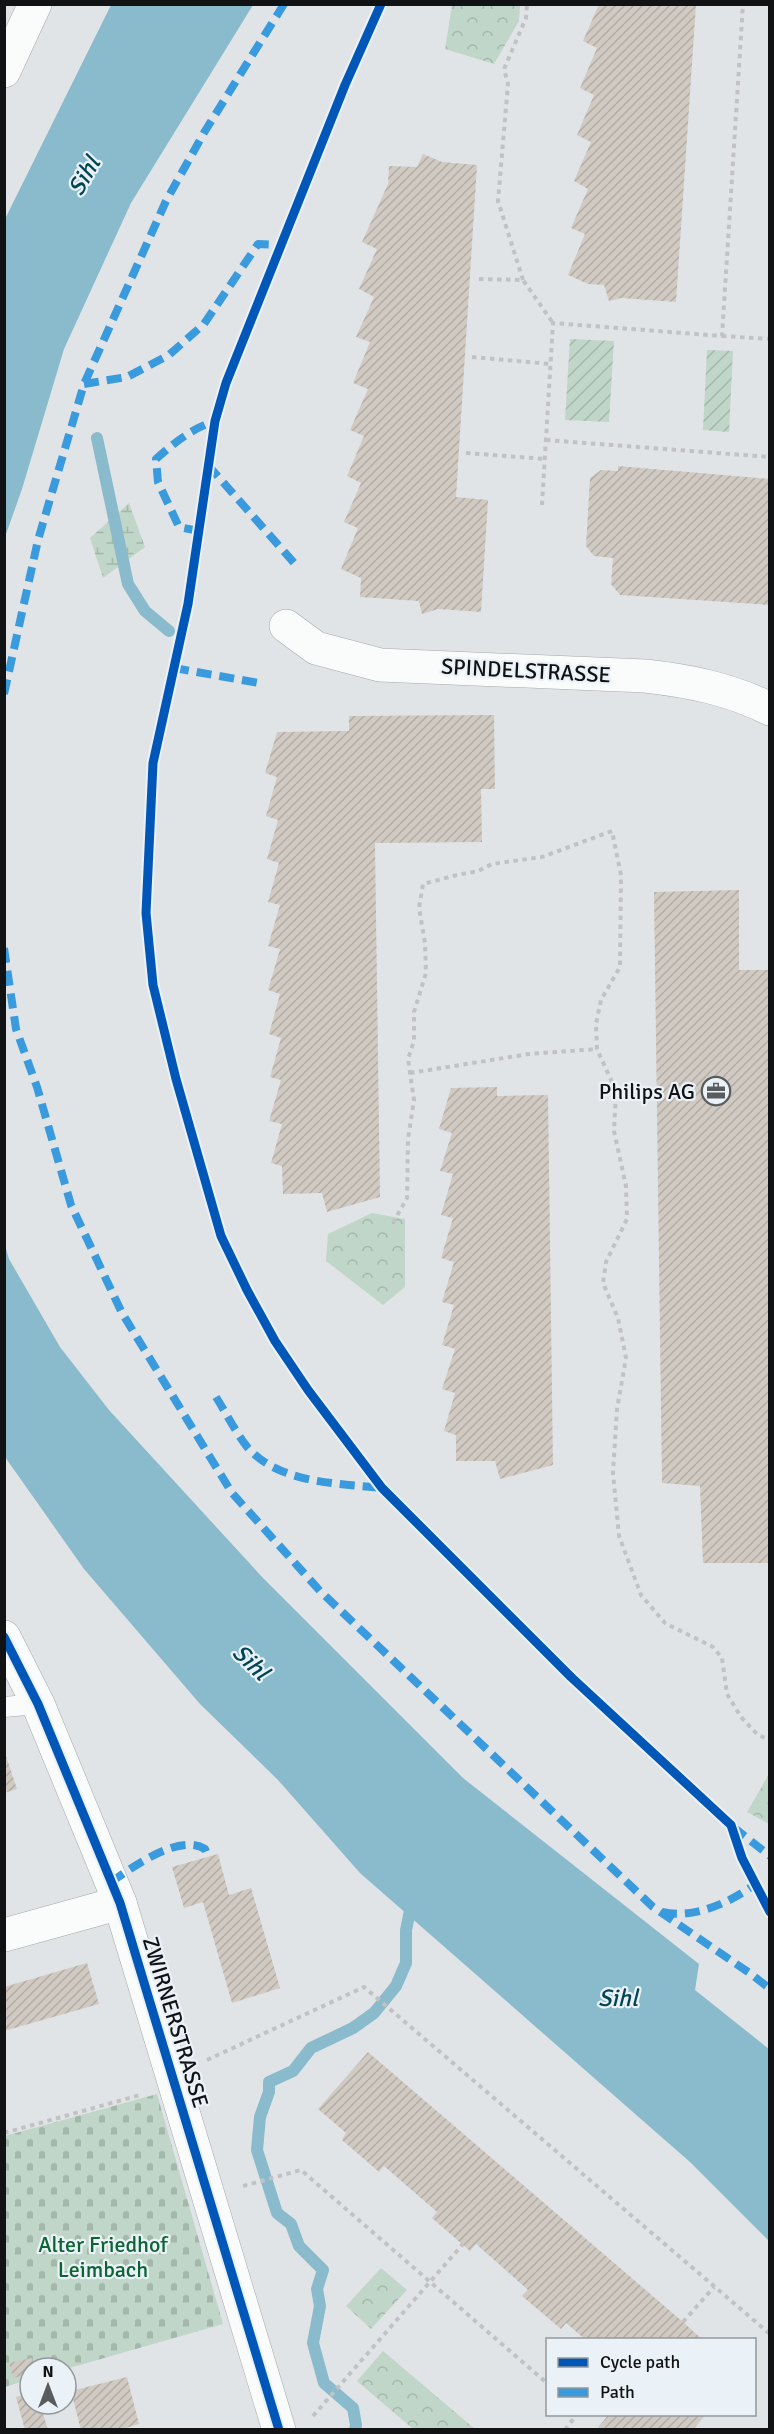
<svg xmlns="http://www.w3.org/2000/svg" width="774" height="2434" font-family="Signika,sans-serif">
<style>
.wetland{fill:url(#wetland-marsh)}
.cemetery{fill:url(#cemetery-stones)}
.park{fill:url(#park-crowns)}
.garden{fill:url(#garden-furrows)}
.water{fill:#89bbcc}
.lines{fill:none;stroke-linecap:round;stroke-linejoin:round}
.stream{stroke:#89bbcc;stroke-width:12}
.building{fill:url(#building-hatch)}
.service-casing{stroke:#a6a8aa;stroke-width:21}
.minor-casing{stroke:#a6a8aa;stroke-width:34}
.path{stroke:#c2c2c4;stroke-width:4;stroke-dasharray:4.5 4.5;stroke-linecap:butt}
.service{stroke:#fafbfb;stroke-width:20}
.minor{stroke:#fafbfb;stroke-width:33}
.quiet{stroke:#3a9ade;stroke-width:8;stroke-dasharray:15 8;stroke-linecap:butt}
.cycleway-casing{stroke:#ebf2f7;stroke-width:13}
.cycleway{stroke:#0057b8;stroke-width:9}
.labels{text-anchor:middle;stroke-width:4.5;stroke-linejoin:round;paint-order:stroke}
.street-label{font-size:22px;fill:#101214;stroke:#ebf2f7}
.poi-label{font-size:22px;fill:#101214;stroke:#ebf2f7;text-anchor:end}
.park-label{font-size:22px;fill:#0c6333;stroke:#ebf2f7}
.water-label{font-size:24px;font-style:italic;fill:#024556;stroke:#ebf2f7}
</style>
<defs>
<pattern id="wetland-marsh" width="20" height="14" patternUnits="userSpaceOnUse" patternTransform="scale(1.5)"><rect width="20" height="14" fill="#c0d6c8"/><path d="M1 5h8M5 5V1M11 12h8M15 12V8" fill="none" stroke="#a4b7ab"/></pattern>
<pattern id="cemetery-stones" width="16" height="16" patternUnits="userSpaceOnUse" patternTransform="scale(1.5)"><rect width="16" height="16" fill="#c0d6c8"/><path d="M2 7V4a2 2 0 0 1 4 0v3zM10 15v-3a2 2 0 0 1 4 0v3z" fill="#a4b7ab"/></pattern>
<pattern id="park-crowns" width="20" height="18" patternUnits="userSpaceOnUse" patternTransform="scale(1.5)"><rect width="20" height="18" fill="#c0d6c8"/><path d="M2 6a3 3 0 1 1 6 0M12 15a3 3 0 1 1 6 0" fill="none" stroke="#a4b7ab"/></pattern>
<pattern id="garden-furrows" width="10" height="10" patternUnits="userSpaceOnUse" patternTransform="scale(1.5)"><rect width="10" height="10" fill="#c0d6c8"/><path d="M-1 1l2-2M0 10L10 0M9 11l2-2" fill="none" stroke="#a4b7ab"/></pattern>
<pattern id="building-hatch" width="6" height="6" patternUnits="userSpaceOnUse" patternTransform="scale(1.5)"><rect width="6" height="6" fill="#d1cac2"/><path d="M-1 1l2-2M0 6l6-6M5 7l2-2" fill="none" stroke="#b2aca6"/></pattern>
</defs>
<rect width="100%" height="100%" fill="#e1e4e7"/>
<path class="wetland" d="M129,503L145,547L103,578L90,538Z"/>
<path class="cemetery" d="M157,2094L223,2324L66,2369L30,2368V2379L5,2387V2136Z"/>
<g class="park">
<path d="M452,5H520L519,21L494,64L445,49Z"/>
<path d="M372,1213L405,1219V1287L383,1305L326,1261L328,1234Z"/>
<path d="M769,1774L770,1824H769L747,1812Z"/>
<path d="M381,2268L407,2290L371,2329L346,2306Z"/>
<path d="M383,2351L475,2429H413L357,2381Z"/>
</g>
<g class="garden">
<path d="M570,339L614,341L609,422L565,420Z"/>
<path d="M707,350L733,351L729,432L703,430Z"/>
</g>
<g class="water">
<path d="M111,5H253L131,203L64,349L22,489L5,537V219Z"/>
<path d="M4,1242L9,1259L60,1347L109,1410L263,1578L463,1778L699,1964L695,1990L769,2049V2241L690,2162L360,1873L278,1780L200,1704L84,1569L5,1457Z"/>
</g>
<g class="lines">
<g class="stream">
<path d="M97,438L128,584L145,611L169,631"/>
<path d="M355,2430L356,2425L353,2408L324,2383L313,2343L320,2306L317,2289L323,2270L299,2246L291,2224L277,2213L257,2150L260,2117L269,2092V2082L293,2071L311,2048L353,2028L374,2013L396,1986L406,1963V1930L412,1901"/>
</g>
</g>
<g class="building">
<path d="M599,4H696L676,302L621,298L609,301L604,285L588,284L568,275L585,234L571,228L588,189L574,181L591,142L577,135L594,95L580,88L597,48L583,41Z"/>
<path d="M423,154L442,162L477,165L456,497L488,500L481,612L438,609L422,614L419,601L360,597L361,578L341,569L358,528L344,522L361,483L347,476L364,436L350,430L368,389L353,383L370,342L356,337L374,297L359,289L377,249L362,242L388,184L389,166L417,167Z"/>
<path d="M618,466L770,479V605L620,595L611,584L613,558L594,556L586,546L590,478L601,470L618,471Z"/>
<path d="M494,715L495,789H481L482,842L375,843L380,1197L327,1212L322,1193L283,1194L282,1166L271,1163L282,1124L269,1121L281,1080L270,1077L281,1038L269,1034L280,994L268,990L280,949L268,946L280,905L268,902L279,863L267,859L278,820L266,816L277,777L265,773L277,732L349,731V716Z"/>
<path d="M739,890V970H770V1563H703L700,1486L662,1483L654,892Z"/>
<path d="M497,1087V1096L548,1095L553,1465L500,1479L495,1461H456V1435L444,1431L455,1393L442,1389L455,1349L442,1345L454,1305L442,1302L454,1262L441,1258L453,1218L441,1215L453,1174L440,1171L452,1133L439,1129L451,1088Z"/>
<path d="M4,1750L17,1789L4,1793Z"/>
<path d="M218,1854L229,1895L251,1888L280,1988L232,2003L203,1902L184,1908L172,1867Z"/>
<path d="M87,1963L99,2004L4,2031V1987Z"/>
<path d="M368,2052L683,2322L703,2340H586L566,2323L561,2329L522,2296L528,2290L476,2244L470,2251L432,2218L437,2212L384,2166L379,2172L342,2140L346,2133L318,2109Z"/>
<path d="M32,2358L35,2368H30V2374L13,2378L9,2363Z"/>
<path d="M127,2377L139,2424L119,2430H81L71,2391Z"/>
<path d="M30,2393V2404H40L48,2430H25L16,2397Z"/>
<path d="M609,2414H706L693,2430H596Z"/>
</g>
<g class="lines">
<g class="service-casing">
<path id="service" d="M4,1707L38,1704"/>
</g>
<g class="minor-casing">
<g id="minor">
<path d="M4,71L35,4"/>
<path d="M286,626L316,648L380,665L645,676C690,681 730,689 770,709"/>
<path d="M4,1637L38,1704L120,1903L279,2430"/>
<path d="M4,1935L120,1903"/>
</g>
</g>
<g class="path">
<path d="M479,279L523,280L553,323"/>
<path d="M523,280L498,201L508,84L504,69L526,18L527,4"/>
<path d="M722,336L770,339"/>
<path d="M472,357L550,364"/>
<path d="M546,440L770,457"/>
<path d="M466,453L545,459"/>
<path d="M542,505L553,323L722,336L743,4"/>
<path d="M410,1073L529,1054L597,1049"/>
<path d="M393,1223L407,1198L408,1139L414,1100L408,1059L414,1041V1012L426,973L425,943L419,908L423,884L457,875L478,871L492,864L542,857L612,831L621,875L620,967L601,1000L596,1024L597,1049L616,1091L614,1131L626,1186L627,1219L606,1262L603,1283L618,1318L626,1358L617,1409L613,1473L619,1536L641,1595L665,1623L713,1647L722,1658L727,1694L741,1717L758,1735L770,1740"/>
<path d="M207,2060L364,1987L770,2334"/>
<path d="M4,2133L140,2095"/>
<path d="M243,2186L301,2170L548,2384"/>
<path d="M683,2322L714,2287"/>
<path d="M313,2416L463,2244"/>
<path d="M565,2430L577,2414"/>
</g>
<use href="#service" class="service"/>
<use href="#minor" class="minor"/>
<g class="quiet">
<path d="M84,384L127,377L169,355L204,324L258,244L282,245"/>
<path d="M208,465L295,564"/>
<path d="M199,531L179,527L158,482L156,459C174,443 191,429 215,421"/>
<path d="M174,668L259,683"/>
<path d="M4,694L38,540L84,384L166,201L205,131L284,4"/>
<path d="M4,948L16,1029L37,1087L71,1205L122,1313L232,1493L320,1591L653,1907L751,1974L770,1989"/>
<path d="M216,1397C226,1413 236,1433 248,1448C281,1484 337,1483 382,1488"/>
<path d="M733,1827L770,1856"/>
<path d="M111,1882C133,1867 179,1833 205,1849L208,1856"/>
<path d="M662,1912C694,1919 729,1903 754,1885"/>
</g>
<g class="cycleway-casing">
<g id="cycleway">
<path d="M381,4L345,85L226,383L215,421L188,604L153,763L146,913L153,985L176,1079L221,1236L247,1290L275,1341L308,1390L382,1488L571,1677L731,1825L742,1858L770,1912"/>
<path d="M4,1637L38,1704L120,1903L279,2430"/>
</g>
</g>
<use href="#cycleway" class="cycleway"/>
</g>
<defs>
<g id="office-ring" transform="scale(1.5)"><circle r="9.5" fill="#ebf2f7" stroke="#595c5e" stroke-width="1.5"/><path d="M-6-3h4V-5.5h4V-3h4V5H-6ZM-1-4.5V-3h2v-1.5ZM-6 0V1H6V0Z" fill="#595c5e"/></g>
</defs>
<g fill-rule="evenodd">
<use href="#office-ring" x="716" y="1091"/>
</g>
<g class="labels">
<g class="street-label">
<text transform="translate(526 670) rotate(3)" y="8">SPINDELSTRASSE</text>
<text transform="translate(176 2022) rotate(73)" y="8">ZWIRNERSTRASSE</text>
</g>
<g class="poi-label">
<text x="695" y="1099">Philips AG</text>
</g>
<g class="park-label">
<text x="103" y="2252">Alter Friedhof<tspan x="103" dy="25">Leimbach</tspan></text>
</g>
<g class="water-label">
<text transform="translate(84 176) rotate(-60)" y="8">Sihl</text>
<text transform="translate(251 1662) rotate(44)" y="8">Sihl</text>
<text x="618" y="2006">Sihl</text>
</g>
</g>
<rect width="774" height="2434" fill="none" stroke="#101214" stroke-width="12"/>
<rect x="546" y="2338" width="210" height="78" fill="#ebf2f7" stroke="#93989c" stroke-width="1.5"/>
<rect x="558" y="2358" width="30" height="9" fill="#0057b8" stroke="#93989c" stroke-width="1.5"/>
<text x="600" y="2368" font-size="18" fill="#101214">Cycle path</text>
<rect x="558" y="2388" width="30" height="9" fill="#3a9ade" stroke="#93989c" stroke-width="1.5"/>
<text x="600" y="2398" font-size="18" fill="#101214">Path</text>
<g transform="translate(48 2386)"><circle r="28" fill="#ebf2f7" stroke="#93989c" stroke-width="1.5"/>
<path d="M0-4.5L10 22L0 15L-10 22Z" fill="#595c5e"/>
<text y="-9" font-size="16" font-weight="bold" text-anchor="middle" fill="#101214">N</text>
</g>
</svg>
